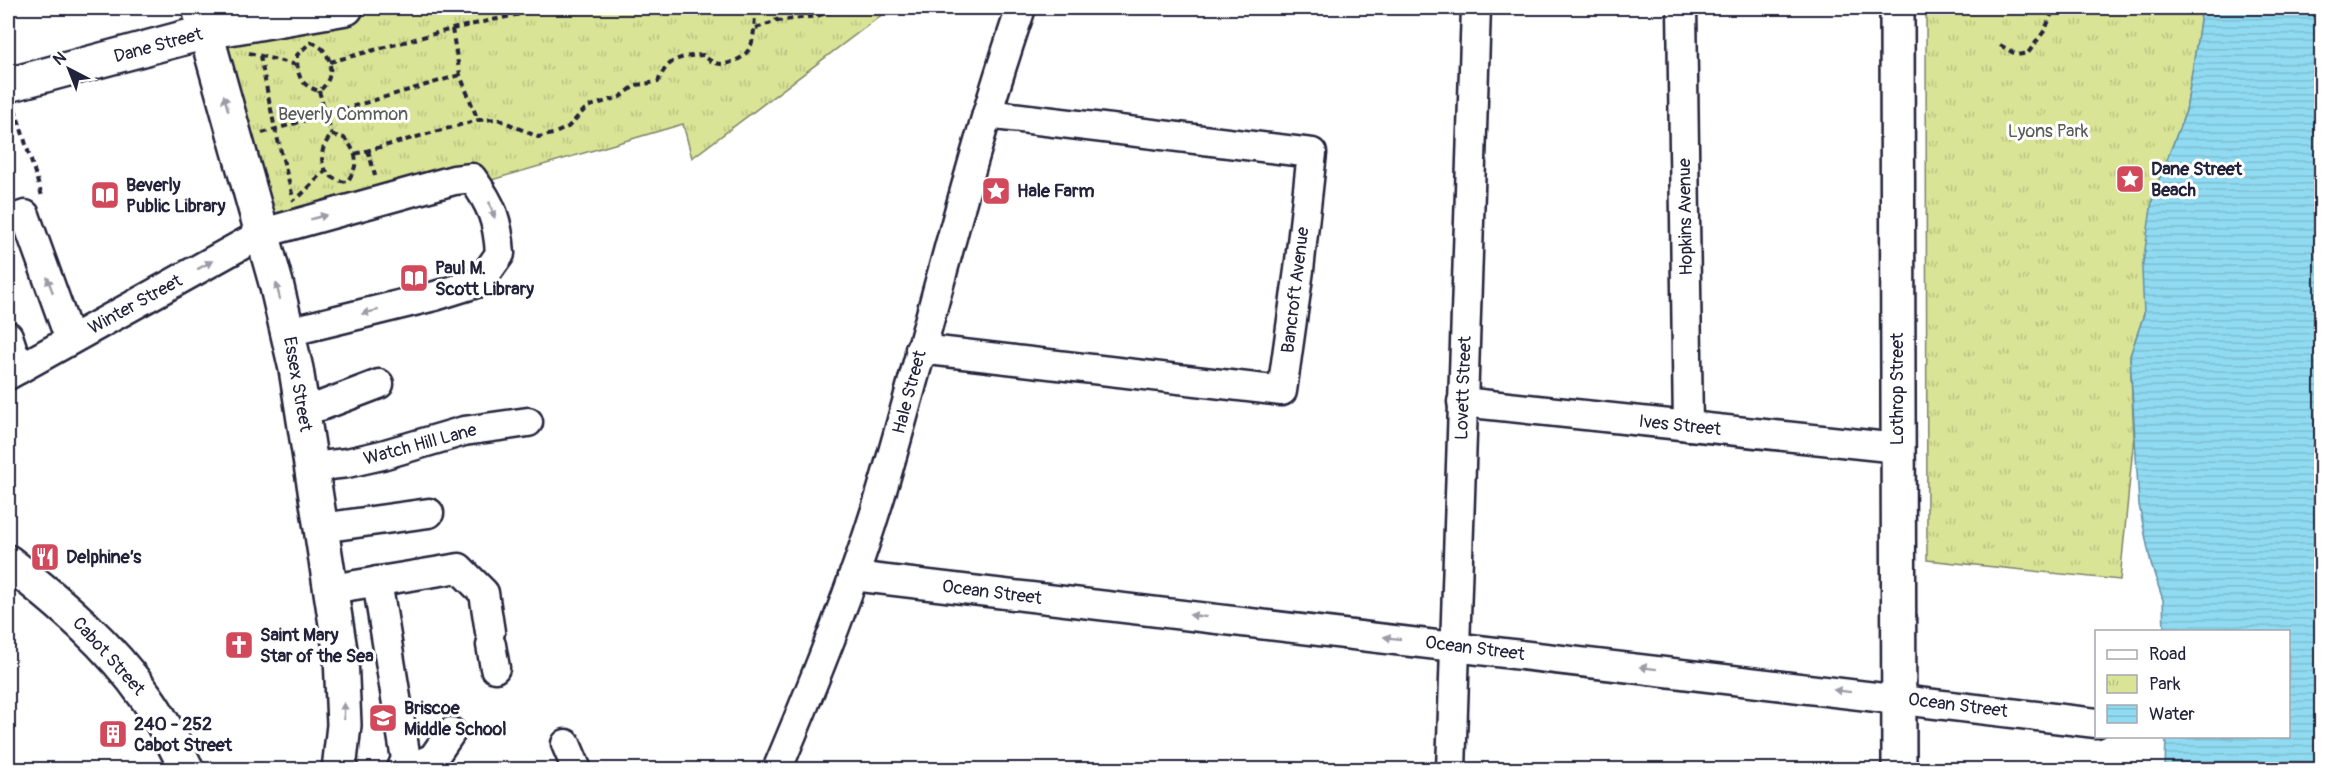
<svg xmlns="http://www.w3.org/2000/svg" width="2329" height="777" font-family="Pangolin,sans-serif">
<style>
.park{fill:url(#park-tufts);stroke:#7e8368;stroke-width:1.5}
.water{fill:url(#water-rules);stroke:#6491a8;stroke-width:1.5}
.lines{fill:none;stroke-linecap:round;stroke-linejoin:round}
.minor-casing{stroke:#22223b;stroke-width:33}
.major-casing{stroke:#22223b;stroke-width:38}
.path{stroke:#22223b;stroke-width:4;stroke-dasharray:6 4.5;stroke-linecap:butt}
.minor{stroke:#fff;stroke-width:28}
.major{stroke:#fff;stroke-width:33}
.oneway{fill:#9c9ca7}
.labels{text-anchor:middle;stroke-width:6;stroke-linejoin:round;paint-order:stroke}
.street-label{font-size:18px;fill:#22223b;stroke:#fff}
.park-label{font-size:18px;fill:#595c56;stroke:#fff}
.poi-label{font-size:18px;font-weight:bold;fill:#22223b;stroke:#fff;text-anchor:start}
</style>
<defs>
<pattern id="park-tufts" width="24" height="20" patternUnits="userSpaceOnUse" patternTransform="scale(1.5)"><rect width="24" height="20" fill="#d9e496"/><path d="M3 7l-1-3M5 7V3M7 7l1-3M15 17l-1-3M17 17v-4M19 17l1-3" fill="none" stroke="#bac382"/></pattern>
<pattern id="water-rules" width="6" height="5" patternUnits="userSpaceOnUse" patternTransform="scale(1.5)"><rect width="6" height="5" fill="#90dbf1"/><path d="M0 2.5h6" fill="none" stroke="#7cbcd0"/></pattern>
</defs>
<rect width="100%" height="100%" fill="#fff"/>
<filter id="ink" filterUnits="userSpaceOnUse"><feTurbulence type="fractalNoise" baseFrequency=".0167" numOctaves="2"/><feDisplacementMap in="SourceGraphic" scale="12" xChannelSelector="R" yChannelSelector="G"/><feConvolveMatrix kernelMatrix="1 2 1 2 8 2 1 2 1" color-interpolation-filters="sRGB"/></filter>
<g filter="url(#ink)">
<g class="park">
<path d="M349,8H1061L1060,10L883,14L692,158L683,124L266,246L217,30Z"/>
<path d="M1926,8H2202L2186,111L2153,195L2143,270L2144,314L2130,356L2134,436L2120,580L1927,560Z"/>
</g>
<path class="water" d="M2202,8H2321V769H2165L2166,737L2288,736V632L2164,631L2163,600L2151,564L2139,505L2130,356L2144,314L2142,270L2153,195L2186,111Z"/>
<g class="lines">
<g class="minor-casing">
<g id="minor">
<path d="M1682,8L1688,426"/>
<path d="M8,221L25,215L70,340"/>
<path d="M8,336L19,369"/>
<path d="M920,349L1282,391L1299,270L1312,153L987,114"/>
<path d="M8,375L263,233L454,180L472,178C492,205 498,221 500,254L480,282L435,296L288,332"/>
<path d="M1462,402L1898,448"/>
<path d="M302,407L321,406L379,384"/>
<path d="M312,467L347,463L382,455L464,431L528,422"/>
<path d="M321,528L429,513"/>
<path d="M853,576L2096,723"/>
<path d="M377,581L406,759L401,770"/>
<path d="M331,589L459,568L484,593L490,632"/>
<path d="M491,645L495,668"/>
<path d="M566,744L577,770"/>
<path d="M407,770L433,758L451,732"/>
<path d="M777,770C817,675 856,579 885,480C931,322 968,163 1021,8"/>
<path d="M1451,770L1476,8"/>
</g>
</g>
<g class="major-casing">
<g id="major">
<path d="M199,8L276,283L296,369L341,656L344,725L339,770"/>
<path d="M1897,8L1899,770"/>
<path d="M8,85L206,32L346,8"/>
<path d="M8,562C58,601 109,644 146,697C162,719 175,745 187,770"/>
</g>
</g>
<g class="path">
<path d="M773,8L777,21"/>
<path d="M811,8L817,16"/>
<path d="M2058,8L2096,11"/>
<path d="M756,28L777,21L817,16L841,8"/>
<path d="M452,29L460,75L478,120L498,119L538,137L553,134L568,127L587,107L620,97L636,85L658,82C667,59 680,56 703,55C711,62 718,66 729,63C759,54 752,32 756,8"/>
<path d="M311,42C333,49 337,78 319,91C299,85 297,74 297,55Z"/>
<path d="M2000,45L2017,55L2028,53L2045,30L2054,8"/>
<path d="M249,53L297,65"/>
<path d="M260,56L275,129L294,201"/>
<path d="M330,62L452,29L547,8"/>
<path d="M319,91L332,135"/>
<path d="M15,109L42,196"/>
<path d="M262,133L460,75"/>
<path d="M332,135L344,138C359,154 359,165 347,182C321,180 314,152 332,135Z"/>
<path d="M368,150L376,179"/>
<path d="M355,154L478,120"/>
<path d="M300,196L325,171"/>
</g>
<use href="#minor" class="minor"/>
<use href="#major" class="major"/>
</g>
<defs><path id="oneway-solid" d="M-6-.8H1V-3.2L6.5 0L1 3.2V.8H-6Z" transform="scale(1.5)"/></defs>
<g class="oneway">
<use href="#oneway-solid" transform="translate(226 103) rotate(-106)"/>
<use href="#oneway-solid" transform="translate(492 210) rotate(71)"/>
<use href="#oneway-solid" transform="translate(319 217) rotate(-15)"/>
<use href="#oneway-solid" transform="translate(205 265) rotate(-29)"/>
<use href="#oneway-solid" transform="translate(50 285) rotate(-110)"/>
<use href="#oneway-solid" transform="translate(278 291) rotate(-104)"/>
<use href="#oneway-solid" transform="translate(370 312) rotate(166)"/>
<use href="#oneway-solid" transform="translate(1198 616) rotate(-173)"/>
<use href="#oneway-solid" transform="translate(1392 638) rotate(-173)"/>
<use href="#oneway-solid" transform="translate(1648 668) rotate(-173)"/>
<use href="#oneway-solid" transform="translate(1842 691) rotate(-173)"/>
<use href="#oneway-solid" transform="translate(344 711) rotate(-90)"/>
</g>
</g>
<defs>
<g id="sight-square" transform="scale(1.5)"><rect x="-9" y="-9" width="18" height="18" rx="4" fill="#d1495b" stroke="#fff"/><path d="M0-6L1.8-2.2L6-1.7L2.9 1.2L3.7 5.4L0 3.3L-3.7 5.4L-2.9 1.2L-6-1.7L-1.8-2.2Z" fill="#fff"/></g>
<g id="library-square" transform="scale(1.5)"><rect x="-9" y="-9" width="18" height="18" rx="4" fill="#d1495b" stroke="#fff"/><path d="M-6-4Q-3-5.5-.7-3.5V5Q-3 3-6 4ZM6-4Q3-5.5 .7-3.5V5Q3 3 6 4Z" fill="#fff"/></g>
<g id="restaurant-square" transform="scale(1.5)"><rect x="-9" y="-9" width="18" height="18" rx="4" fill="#d1495b" stroke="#fff"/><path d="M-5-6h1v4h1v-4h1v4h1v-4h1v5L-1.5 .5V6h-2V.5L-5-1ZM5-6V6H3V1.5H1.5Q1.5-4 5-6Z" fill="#fff"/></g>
<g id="church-square" transform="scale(1.5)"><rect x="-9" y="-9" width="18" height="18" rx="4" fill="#d1495b" stroke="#fff"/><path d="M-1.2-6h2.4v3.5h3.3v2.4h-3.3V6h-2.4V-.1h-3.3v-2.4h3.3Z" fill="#fff"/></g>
<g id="school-square" transform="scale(1.5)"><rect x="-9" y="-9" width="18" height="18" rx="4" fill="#d1495b" stroke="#fff"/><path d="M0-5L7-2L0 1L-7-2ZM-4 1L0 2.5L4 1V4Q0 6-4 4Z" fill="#fff"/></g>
<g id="building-square" transform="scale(1.5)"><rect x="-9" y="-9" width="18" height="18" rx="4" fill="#d1495b" stroke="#fff"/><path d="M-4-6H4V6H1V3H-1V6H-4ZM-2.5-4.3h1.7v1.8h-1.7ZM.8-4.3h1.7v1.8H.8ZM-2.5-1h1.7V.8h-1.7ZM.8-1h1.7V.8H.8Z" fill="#fff"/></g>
</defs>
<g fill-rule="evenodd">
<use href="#sight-square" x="2130" y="179"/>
<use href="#sight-square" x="996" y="191"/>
<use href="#library-square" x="105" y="195"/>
<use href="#library-square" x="414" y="278"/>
<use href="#restaurant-square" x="45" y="557"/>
<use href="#church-square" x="239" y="645"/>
<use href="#school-square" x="383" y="718"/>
<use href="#building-square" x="113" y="734"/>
</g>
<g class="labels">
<g class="street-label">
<text transform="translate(158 45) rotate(-15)" y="6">Dane Street</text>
<text transform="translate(1685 217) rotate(-91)" y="6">Hopkins Avenue</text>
<text transform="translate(1295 290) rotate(-83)" y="6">Bancroft Avenue</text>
<text transform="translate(135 304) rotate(-29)" y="6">Winter Street</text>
<text transform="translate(298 384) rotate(80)" y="6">Essex Street</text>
<text transform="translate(1463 388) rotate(-88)" y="6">Lovett Street</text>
<text transform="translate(1897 389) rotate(-90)" y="6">Lothrop Street</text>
<text transform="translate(909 392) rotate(-75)" y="6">Hale Street</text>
<text transform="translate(1680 425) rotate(6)" y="6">Ives Street</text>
<text transform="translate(420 444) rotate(-15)" y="6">Watch Hill Lane</text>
<text transform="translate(992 592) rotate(7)" y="6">Ocean Street</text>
<text transform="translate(1475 648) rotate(7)" y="6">Ocean Street</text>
<text transform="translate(109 656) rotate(48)" y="6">Cabot Street</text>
<text transform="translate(1958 705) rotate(7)" y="6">Ocean Street</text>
</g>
<g class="park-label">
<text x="343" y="120">Beverly Common</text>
<text x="2048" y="137">Lyons Park</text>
</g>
<g class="poi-label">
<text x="2151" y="175">Dane Street<tspan x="2151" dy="21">Beach</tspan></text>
<text x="126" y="191">Beverly<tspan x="126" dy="21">Public Library</tspan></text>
<text x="1017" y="197">Hale Farm</text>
<text x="435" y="274">Paul M.<tspan x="435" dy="21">Scott Library</tspan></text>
<text x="66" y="563">Delphine’s</text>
<text x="260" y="641">Saint Mary<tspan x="260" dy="21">Star of the Sea</tspan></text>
<text x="404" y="714">Briscoe<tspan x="404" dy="21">Middle School</tspan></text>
<text x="134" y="730">240 - 252<tspan x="134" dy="21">Cabot Street</tspan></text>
</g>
</g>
<rect width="2329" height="777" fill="none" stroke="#fff" stroke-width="30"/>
<rect x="15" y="15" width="2299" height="747" fill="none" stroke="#22223b" stroke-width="2" filter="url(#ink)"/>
<rect x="2095" y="630" width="195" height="108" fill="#ffffff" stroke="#a7a7b1" stroke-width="1.5"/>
<rect x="2107" y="650" width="30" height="9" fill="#ffffff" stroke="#a7a7b1" stroke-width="1.5"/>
<text x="2149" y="660" font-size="18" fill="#22223b">Road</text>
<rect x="2107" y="675" width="30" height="18" fill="url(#park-tufts)" stroke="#a7a7b1" stroke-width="1.5"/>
<text x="2149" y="690" font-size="18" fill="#22223b">Park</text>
<rect x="2107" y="705" width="30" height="18" fill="url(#water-rules)" stroke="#a7a7b1" stroke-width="1.5"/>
<text x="2149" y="720" font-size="18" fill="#22223b">Water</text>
<g transform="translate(69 69) rotate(318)" stroke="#ffffff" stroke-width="4.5" paint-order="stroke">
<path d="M0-4.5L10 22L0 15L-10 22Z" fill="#22223b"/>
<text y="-9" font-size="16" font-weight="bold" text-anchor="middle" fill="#22223b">N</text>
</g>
</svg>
